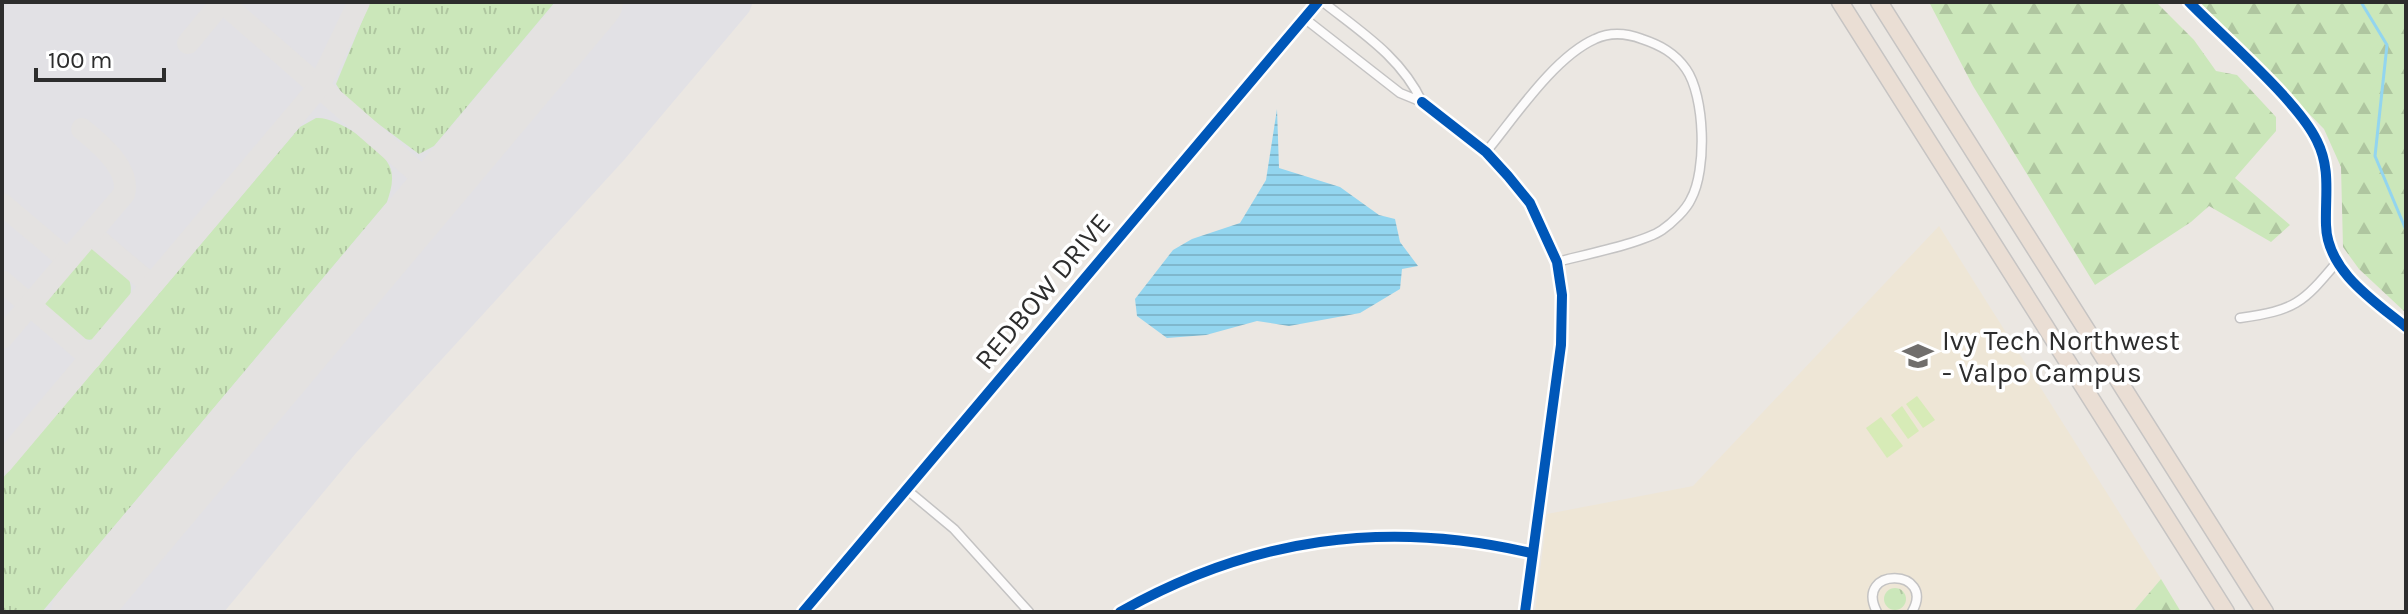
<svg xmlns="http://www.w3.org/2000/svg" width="2408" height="614" font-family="Karla,sans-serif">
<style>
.education{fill:#eee6d6}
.airport{fill:#e2e1e5}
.grass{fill:url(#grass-tufts)}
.forest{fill:url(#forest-firs)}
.pitch{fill:#d7ebb7}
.water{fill:url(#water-rules)}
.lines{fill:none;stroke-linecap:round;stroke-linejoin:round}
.stream{stroke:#93d5ef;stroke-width:3}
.taxiway{stroke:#e4e2e1;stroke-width:22}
.runway{stroke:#e4e2e1;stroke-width:58}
.minor-casing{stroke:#c4c3c3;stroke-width:11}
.tertiary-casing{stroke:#c4c3c3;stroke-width:13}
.motorway-casing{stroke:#c6c4c3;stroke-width:19}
.minor{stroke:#fcfbfb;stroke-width:8}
.tertiary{stroke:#fcfbfb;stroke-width:10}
.motorway{stroke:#eaded4;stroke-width:16}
.cycleway-casing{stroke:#fff;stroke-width:15}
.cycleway{stroke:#0057b8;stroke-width:10}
.labels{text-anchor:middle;stroke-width:7;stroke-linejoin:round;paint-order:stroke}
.street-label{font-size:28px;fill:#2d2d2d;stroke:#fff}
.poi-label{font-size:28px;fill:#2d2d2d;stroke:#fff;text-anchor:start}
</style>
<defs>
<pattern id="grass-tufts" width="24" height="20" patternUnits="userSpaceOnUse" patternTransform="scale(2)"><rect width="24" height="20" fill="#cbe7ba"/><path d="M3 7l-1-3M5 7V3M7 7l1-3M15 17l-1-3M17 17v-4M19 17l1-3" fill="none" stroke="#afc6a0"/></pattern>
<pattern id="forest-firs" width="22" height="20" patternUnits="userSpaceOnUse" patternTransform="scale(2)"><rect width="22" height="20" fill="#cbe7ba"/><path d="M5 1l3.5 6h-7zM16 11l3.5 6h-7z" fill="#afc6a0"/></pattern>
<pattern id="water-rules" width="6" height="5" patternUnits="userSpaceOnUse" patternTransform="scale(2)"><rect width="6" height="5" fill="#93d5ef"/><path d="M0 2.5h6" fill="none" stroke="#7fb7cd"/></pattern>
</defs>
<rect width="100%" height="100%" fill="#ebe7e2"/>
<path class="education" d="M1939,226L2161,579L2133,612H1535L1547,514L1693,486Z"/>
<path class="airport" d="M2,2H753L749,12L624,160L356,453L224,612H2Z"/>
<g class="grass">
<path d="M370,2H555L434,146L419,154L346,100L336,84Z"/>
<path d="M316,118C336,116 380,146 389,165C395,177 391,190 387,202L42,612H2V479L300,127Z"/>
<path d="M89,248C110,248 136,275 130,296L94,339C76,344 45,318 42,301Z"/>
<circle cx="1895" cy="599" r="11"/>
</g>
<g class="forest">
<path d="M1929,2H2156L2194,40L2216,71L2237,75L2276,117V131L2235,178L2290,225L2271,242L2209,206L2191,222L2095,285L1973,86Z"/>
<path d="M2199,2H2406V313L2359,269L2343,247L2341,167L2324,129Z"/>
<path d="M2161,579L2181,612H2133Z"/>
</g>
<g class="pitch">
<path d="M1917,396L1935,420L1923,428L1906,404Z"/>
<path d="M1902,406L1919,431L1908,439L1891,415Z"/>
<path d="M1881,417L1903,446L1887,458L1866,428Z"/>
</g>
<path class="water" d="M1277,109L1279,168L1340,187L1379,215L1395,219L1400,242L1418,266L1402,269L1400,289L1360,313L1289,326L1257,321L1206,335L1167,338L1137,316L1135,299L1173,250L1192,239L1240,223L1266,180Z"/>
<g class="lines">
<path class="stream" d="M2361,2L2387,45L2375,156L2406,230"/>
<g class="taxiway">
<path d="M188,43L222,2L436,189"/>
<path d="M2,204L68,260"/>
<path d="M91,234L151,285"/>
<path d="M2,281L91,358"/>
<path d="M2,338L124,194C131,169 100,144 82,129"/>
<path d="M2,463L318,88L359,2"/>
</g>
<path class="runway" d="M80,612L594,2"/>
<g class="minor-casing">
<g id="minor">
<path d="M1304,18L1400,93L1422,102C1401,57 1361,32 1323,2"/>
<path d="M1422,102L1486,152L1508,176L1530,203L1557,262L1562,295L1561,345L1525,612"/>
<path d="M1486,152C1514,118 1554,57 1595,39C1610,32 1626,33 1642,39C1660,45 1675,53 1686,69C1705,96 1707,170 1691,199C1686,210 1672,223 1662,230C1643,243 1583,255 1557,262"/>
<path d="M2240,318C2295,310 2302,304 2337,262"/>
<path d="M906,489L954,529L1029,612"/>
<path d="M803,612L1318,2"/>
<path d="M1120,612C1251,538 1385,519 1531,553"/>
<path d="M1877,612C1853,566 1937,568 1912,612"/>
</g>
</g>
<g class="tertiary-casing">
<path id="tertiary" d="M2189,2C2222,36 2299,102 2317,141C2331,169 2325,195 2326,225C2327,271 2374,301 2406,327"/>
</g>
<g class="motorway-casing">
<g id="motorway">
<path d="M1840,2L2226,612"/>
<path d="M1879,2L2265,612"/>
</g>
</g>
<use href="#minor" class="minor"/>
<use href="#tertiary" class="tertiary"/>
<use href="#motorway" class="motorway"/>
<g class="cycleway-casing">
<g id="cycleway">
<path d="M2189,2C2222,36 2299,102 2317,141C2331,169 2325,195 2326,225C2327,271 2374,301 2406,327"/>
<path d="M1422,102L1486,152L1508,176L1530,203L1557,262L1562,295L1561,345L1525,612"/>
<path d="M803,612L1318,2"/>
<path d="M1120,612C1251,538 1385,519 1531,553"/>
</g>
</g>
<use href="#cycleway" class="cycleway"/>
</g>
<defs>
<g id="university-bare" transform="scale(2.4)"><path d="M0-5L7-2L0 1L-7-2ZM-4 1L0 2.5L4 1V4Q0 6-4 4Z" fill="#706e6c" stroke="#fff" stroke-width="2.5" paint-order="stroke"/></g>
</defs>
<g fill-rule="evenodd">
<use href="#university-bare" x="1918" y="356"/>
</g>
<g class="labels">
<g class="street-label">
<text transform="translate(1042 291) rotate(-50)" y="10">REDBOW DRIVE</text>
</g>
<g class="poi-label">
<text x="1942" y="350">Ivy Tech Northwest<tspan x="1942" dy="32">- Valpo Campus</tspan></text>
</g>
</g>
<rect width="2408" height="614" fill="none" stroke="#2d2d2d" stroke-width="8"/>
<path d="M36 68v12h128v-12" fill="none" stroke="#2d2d2d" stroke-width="4"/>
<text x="48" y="68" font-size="24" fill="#2d2d2d" stroke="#ffffff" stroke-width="6" paint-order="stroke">100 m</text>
</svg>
